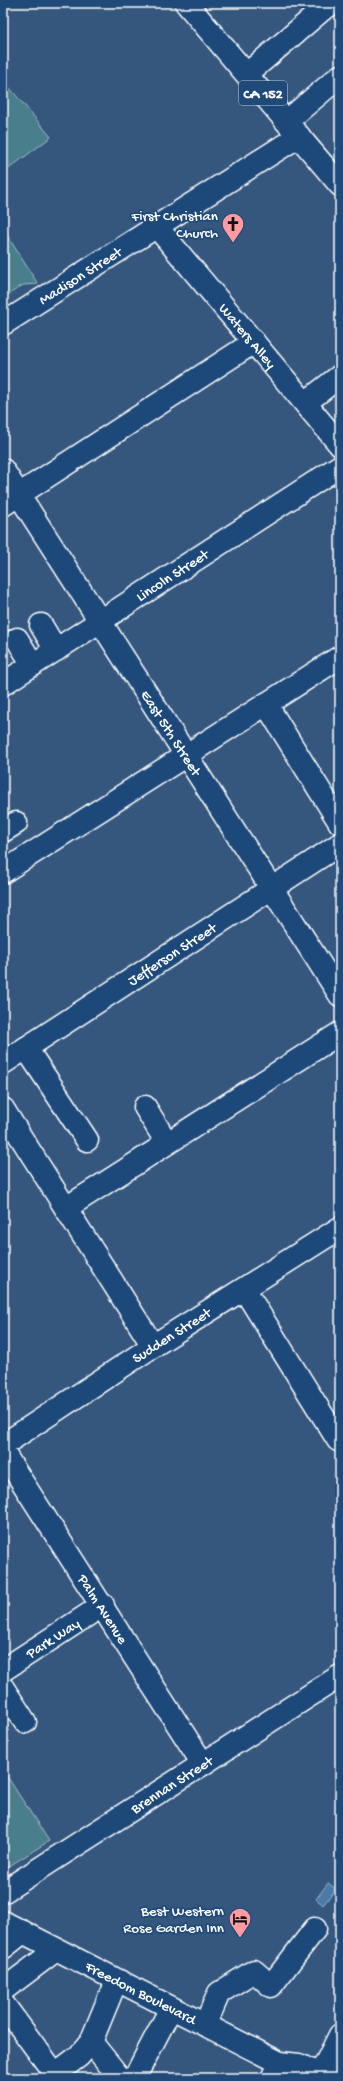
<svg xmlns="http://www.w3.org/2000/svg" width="343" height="2081" font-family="'Gochi Hand',sans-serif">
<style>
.green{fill:#4a7e8c;stroke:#a4bec6}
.water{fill:#4b7aa8;stroke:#93afcb}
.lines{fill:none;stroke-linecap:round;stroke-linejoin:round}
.minor-casing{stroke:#fff;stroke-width:25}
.major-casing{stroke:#fff;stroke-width:25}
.minor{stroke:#1f4a7a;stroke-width:22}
.major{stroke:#1f4a7a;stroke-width:22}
.labels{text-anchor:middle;stroke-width:3.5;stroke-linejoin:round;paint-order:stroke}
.shield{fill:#1f4a7a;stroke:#bcc9d7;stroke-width:1}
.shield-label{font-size:14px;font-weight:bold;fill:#fff}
.poi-label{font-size:15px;fill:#fff;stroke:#1f4a7a;text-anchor:end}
.street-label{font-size:15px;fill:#fff;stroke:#1f4a7a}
</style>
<rect width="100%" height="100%" fill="#35577e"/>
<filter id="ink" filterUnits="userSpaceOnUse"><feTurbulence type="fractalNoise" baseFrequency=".025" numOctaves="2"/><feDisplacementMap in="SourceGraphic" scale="8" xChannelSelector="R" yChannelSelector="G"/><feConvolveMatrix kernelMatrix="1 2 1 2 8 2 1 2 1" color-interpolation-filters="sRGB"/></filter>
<g filter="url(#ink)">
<g class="green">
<path d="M3,80L51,137L3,173Z"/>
<path d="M3,229L38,284L23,285L3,298Z"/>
<path d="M3,1770L49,1841L3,1870Z"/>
</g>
<path class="water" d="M328,1883L336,1889L323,1905L316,1899Z"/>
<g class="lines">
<g class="minor-casing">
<g id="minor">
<path d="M247,74L322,10L333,3"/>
<path d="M287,121L340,76"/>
<path id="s1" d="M156,226L340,445"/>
<path id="s2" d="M3,324L299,136"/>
<path d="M305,403L340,376"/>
<path id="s3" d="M3,470L340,995"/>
<path d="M3,505L254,342"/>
<path d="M41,625L56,650"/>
<path d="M17,639L33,665"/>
<path id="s4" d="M3,684L340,466"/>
<path d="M266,704L340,823"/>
<path d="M3,831L16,823"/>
<path d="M3,872L340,657"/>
<path d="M26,1048L87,1140"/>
<path id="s5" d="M3,1063L340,844"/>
<path d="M145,1107L167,1143"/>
<path d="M3,1109L153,1346"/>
<path d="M66,1208L340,1033"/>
<path d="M244,1289L338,1440"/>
<path id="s6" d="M3,1445L153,1346L340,1228"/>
<path id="s7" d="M3,1452L203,1764"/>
<path id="s8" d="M3,1670L103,1605"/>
<path d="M3,1688L25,1722"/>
<path id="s9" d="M3,1892L340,1676"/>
<path d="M3,1948L23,1932"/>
<path d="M3,1990L56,1950"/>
<path d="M4,2005L55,2074"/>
<path d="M205,2025L219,1993L254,1971L271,1986L315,1929"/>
<path d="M91,2042L120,2078"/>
<path d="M320,2075L340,2035"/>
<path d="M50,2078L79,2056L91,2042L116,1981"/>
<path d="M132,2078L136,2075L171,2008"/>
<path d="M272,2078L280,2063"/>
</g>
</g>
<g class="major-casing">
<g id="major">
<path d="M186,3L340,185"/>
<path id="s10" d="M3,1922L280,2063L299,2065L326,2078"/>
</g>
</g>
<use href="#minor" class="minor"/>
<use href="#major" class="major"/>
</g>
</g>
<defs>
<g id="church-pin" transform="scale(1.15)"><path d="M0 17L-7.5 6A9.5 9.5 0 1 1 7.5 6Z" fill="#ff9aa2" stroke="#1f4a7a"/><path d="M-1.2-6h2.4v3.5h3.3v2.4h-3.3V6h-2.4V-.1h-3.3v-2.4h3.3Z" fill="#111"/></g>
<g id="hotel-pin" transform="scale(1.15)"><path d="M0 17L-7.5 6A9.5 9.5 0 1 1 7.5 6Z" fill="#ff9aa2" stroke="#1f4a7a"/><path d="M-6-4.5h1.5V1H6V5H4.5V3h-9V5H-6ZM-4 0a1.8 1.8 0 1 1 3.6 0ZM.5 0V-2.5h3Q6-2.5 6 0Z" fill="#111"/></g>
</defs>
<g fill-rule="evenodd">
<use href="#church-pin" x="233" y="224"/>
<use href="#hotel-pin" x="240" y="1919"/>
</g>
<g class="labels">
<rect class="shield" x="239" y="81" width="48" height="24" rx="3"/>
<g class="shield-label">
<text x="263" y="98">CA 152</text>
</g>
<g class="poi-label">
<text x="218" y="220">First Christian<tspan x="218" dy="17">Church</tspan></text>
<text x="224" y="1915">Best Western<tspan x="224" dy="17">Rose Garden Inn</tspan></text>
</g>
<g class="street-label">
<text dy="5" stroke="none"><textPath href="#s2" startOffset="91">Madison Street</textPath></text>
<text dy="5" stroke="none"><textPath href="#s1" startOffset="143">Waters Alley</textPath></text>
<text dy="5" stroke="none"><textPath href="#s4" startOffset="201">Lincoln Street</textPath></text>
<text dy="5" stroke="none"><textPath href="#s3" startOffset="312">East 5th Street</textPath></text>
<text dy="5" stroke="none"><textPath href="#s5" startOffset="201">Jefferson Street</textPath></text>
<text dy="5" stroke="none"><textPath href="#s6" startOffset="201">Sudden Street</textPath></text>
<text dy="5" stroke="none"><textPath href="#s7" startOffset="186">Palm Avenue</textPath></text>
<text dy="5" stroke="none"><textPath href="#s8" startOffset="59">Park Way</textPath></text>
<text dy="5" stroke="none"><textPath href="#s9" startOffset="200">Brennan Street</textPath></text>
<text dy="5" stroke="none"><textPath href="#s10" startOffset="155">Freedom Boulevard</textPath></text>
</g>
</g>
<rect width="343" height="2081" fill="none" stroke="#1f4a7a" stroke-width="16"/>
<rect x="8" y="8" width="327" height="2065" fill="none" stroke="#fff" stroke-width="1.5" filter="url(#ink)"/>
</svg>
